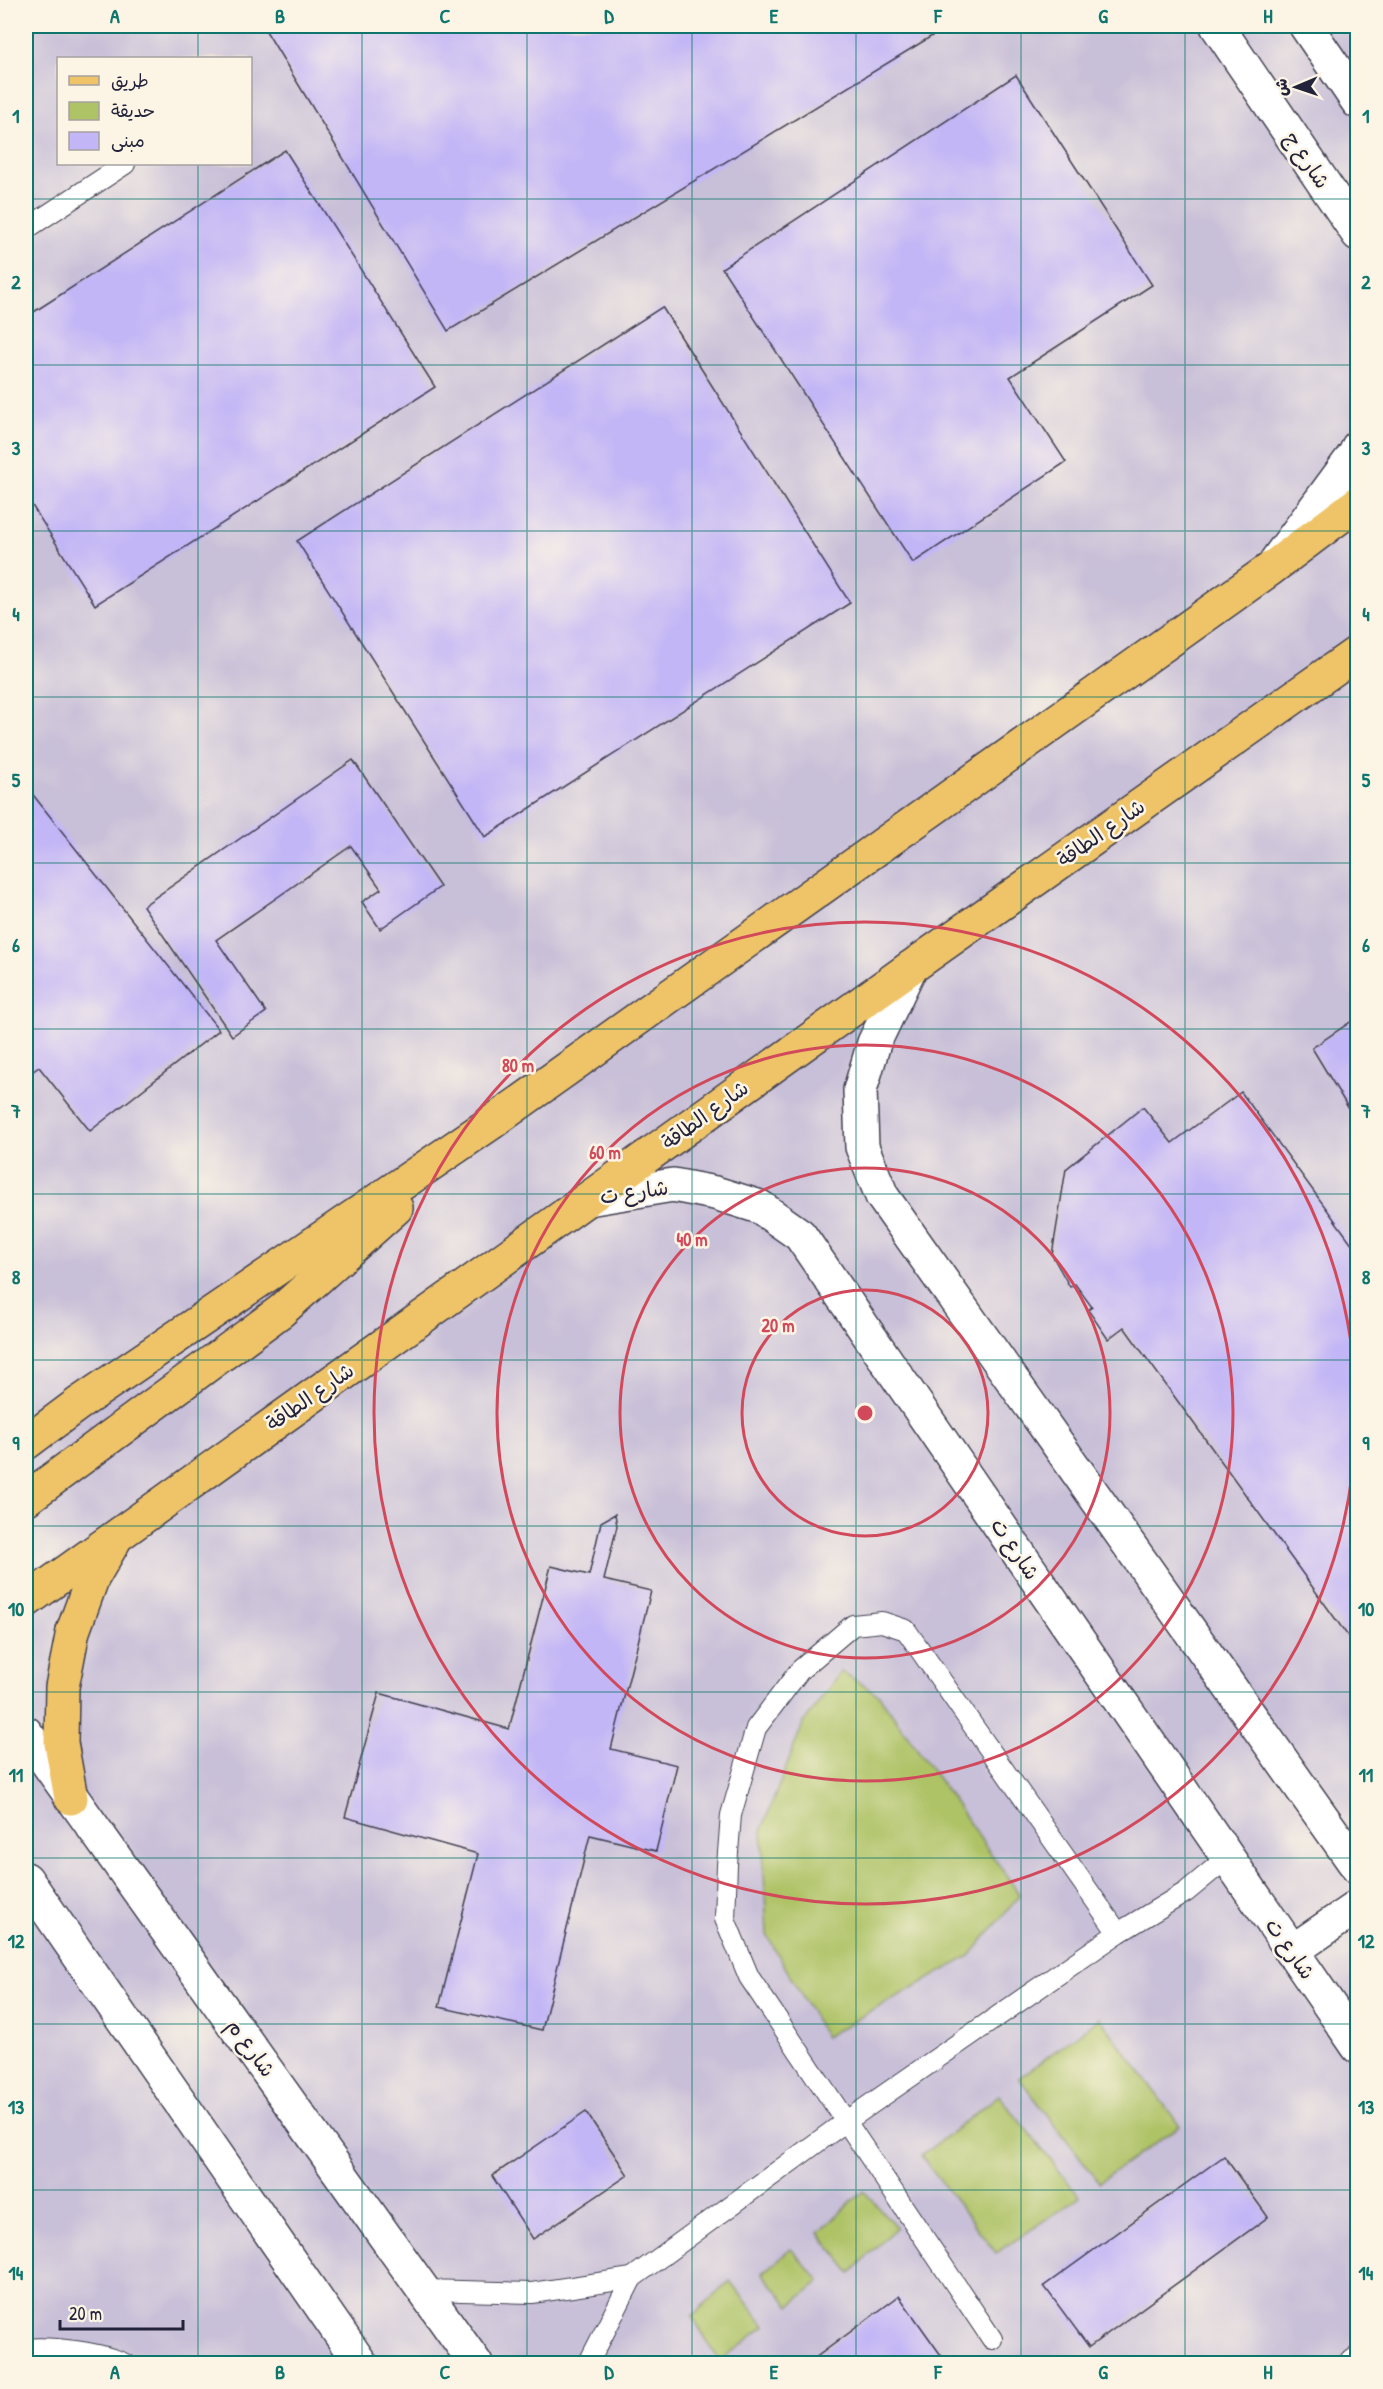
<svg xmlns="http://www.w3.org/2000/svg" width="1383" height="2389" font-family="'Patrick Hand','Playpen Sans Arabic',sans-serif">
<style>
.industrial{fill:#c8bfd8;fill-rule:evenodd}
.green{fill:#aec266;stroke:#687250;stroke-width:1.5}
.building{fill:#c3b6f6}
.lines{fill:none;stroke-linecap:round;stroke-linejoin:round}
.service-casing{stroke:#413f50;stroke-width:22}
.minor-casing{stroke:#413f50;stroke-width:36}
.primary-casing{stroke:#413f50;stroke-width:36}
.service{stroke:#fff;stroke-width:20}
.minor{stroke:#fff;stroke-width:33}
.primary{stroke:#efc469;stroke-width:33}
.grid{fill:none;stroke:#0f766e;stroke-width:1.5;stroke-opacity:0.55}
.ring{fill:none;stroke:#d1495b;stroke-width:3}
.labels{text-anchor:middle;stroke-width:5;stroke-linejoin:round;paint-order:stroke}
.street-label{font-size:21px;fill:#22223b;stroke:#fcf5e5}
.centre{fill:#d1495b;stroke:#fcf5e5;stroke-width:3}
.ring-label{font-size:18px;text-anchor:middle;font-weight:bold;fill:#d1495b;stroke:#fcf5e5;stroke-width:5;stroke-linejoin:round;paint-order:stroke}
.neatline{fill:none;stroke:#0f766e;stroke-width:2}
.grid-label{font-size:20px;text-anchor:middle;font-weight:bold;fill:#0f766e}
</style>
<rect width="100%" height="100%" fill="#fcf5e5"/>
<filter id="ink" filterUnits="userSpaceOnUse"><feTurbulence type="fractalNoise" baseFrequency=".0167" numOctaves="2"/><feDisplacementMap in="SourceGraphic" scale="12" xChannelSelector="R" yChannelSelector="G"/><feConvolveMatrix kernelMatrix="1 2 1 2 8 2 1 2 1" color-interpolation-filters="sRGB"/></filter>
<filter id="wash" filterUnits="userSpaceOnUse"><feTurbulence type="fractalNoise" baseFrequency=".008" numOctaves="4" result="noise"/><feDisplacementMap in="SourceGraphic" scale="24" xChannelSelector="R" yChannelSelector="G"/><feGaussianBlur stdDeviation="1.35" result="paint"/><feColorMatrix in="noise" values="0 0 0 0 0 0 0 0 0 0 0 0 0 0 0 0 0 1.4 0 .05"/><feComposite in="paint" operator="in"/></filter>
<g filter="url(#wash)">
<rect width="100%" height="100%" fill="#f3e4c8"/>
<path class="industrial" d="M26,26H1357V2363H26ZM58,58H250V164H58Z"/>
<g class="green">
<path d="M841,1671L879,1695L1020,1895L970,1956L825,2037L767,1935L762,1829L803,1724Z"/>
<path d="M1100,2018L1180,2126L1099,2182L1019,2078Z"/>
<path d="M999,2095L1080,2197L996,2253L921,2156Z"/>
<path d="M863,2190L897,2228L880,2243L851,2273L819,2233Z"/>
<path d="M791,2249L820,2281L790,2306L762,2273Z"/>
<path d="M730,2281L765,2326L720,2362L692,2316Z"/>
</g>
<g id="blocks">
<g class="building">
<path d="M263,26H925L932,36L448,331Z"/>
<path d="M1016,75L1152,285L1010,377L1066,462L913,563L722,268Z"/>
<path d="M285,150L435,387L95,605L26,496V317Z"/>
<path d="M662,307L850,603L485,837L297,541Z"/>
<path d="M353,760L440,887L380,929L362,902L381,889L351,846L216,940L266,1012L232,1036L143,906Z"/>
<path d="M26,786L219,1030L90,1131L39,1067L26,1076Z"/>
<path d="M1358,1017V1124L1312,1048Z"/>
<path d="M1241,1092L1358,1252V1650L1124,1327L1108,1339L1088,1310L1092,1307L1075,1284L1070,1287L1052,1255L1066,1169L1143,1107L1172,1143Z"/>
<path d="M615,1514L617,1526L604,1580L651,1591L611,1749L677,1765L656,1851L590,1835L542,2030L439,2007L478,1854L345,1817L379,1693L509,1729L551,1566L589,1575L601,1522Z"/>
<path d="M586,2112L628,2175L533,2239L492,2176Z"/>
<path d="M1224,2156L1268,2217L1089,2347L1044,2286Z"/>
<path d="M899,2296L943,2358L936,2364H807Z"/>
</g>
</g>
</g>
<g filter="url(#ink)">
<use href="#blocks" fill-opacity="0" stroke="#413f50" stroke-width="1.5"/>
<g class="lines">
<g class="service-casing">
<g id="service">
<path d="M26,229L125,164"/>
<path d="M425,2290L532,2293L632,2278"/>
<path d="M992,2339L749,1977L725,1919L727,1865L731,1815L756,1728L800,1670L853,1625L882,1622L906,1630L1118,1933"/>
<path d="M26,2349C50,2346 103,2353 125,2364"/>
<path d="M588,2364L632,2278L845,2122L1118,1933L1186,1892L1227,1858"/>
<path d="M1347,2364L1358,2356"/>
</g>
</g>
<g class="minor-casing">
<g id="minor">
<path d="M1217,26L1358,234"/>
<path d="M1306,26L1358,102"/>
<path d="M1277,560L1355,454L1358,447"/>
<path d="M910,968L874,1043L860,1090L862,1147L882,1196L1358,1868"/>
<path d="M588,1199L673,1185L715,1193L760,1207L800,1235L1358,2047"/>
<path d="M26,1733L476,2364"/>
<path d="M26,1879L361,2364"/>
<path d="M1291,1952L1358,1906"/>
</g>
</g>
<g class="primary-casing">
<g id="primary">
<path d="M26,1443L78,1404L491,1123L1269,570L1358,503"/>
<path d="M26,1499L281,1311L396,1208"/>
<path d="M26,1601L910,968L1358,652"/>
<path d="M71,1798L61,1743L62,1687L73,1631L92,1579L114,1541"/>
</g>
</g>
<use href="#service" class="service"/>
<use href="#minor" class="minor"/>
<use href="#primary" class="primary"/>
</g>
</g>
<path class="grid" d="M198,26V58M362,26V2364M527,26V2364M692,26V2364M856,26V2364M1021,26V2364M1185,26V2364M198,164V2364M26,199H1358M26,365H1358M26,531H1358M26,697H1358M26,863H1358M26,1029H1358M26,1194H1358M26,1360H1358M26,1526H1358M26,1692H1358M26,1858H1358M26,2024H1358M26,2190H1358"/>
<g class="ring">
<circle cx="865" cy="1413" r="123"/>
<circle cx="865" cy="1413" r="245"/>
<circle cx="865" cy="1413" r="368"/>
<circle cx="865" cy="1413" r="491"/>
</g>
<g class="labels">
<g class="street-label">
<text transform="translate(1307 160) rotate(56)" y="7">شارع ج</text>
<text transform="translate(1101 833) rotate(-35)" y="7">شارع الطاقة</text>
<text transform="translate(705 1115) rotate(-36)" y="7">شارع الطاقة</text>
<text transform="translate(634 1192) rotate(-8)" y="7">شارع ت</text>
<text transform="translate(310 1397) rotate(-35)" y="7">شارع الطاقة</text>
<text transform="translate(1015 1549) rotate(56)" y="7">شارع ت</text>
<text transform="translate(1290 1949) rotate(55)" y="7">شارع ت</text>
<text transform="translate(251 2048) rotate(54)" y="7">شارع م</text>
</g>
</g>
<circle cx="865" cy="1413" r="9" class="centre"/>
<g class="ring-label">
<text x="518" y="1072">80 m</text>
<text x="605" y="1159">60 m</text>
<text x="692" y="1246">40 m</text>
<text x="778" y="1332">20 m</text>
</g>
<rect width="1383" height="2389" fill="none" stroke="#fcf5e5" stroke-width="66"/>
<rect x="57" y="57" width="195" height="108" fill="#fcf5e5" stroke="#a5a1a1" stroke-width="1.5"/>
<rect x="69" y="76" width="30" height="9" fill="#efc469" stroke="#a5a1a1" stroke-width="1.5"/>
<text x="111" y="87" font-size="18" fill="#22223b">طريق</text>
<rect x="69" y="102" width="30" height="18" fill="#aec266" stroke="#a5a1a1" stroke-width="1.5"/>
<text x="111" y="117" font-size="18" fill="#22223b">حديقة</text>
<rect x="69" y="132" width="30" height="18" fill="#c3b6f6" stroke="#a5a1a1" stroke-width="1.5"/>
<text x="111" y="147" font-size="18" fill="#22223b">مبنى</text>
<g transform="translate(1296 87) rotate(268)" stroke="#fcf5e5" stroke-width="4.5" paint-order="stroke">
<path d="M0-4.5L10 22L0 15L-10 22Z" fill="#22223b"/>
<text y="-9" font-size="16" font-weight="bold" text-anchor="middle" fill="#22223b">ش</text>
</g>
<path d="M60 2320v9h123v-9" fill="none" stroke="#22223b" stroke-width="3"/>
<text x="69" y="2320" font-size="18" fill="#22223b" stroke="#fcf5e5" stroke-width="4.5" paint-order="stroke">20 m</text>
<rect x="33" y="33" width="1317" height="2323" class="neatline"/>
<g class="grid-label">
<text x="115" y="23">A</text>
<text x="280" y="23">B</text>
<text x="445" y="23">C</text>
<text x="609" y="23">D</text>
<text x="774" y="23">E</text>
<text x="938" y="23">F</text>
<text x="1103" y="23">G</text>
<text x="1268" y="23">H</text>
<text x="16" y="123">1</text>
<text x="1366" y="123">1</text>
<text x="16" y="289">2</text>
<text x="1366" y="289">2</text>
<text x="16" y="455">3</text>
<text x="1366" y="455">3</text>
<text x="16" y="621">4</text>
<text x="1366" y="621">4</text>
<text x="16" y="787">5</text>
<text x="1366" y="787">5</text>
<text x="16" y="952">6</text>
<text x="1366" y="952">6</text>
<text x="16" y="1118">7</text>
<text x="1366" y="1118">7</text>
<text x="16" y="1284">8</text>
<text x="1366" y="1284">8</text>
<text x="16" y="1450">9</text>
<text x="1366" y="1450">9</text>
<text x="16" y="1616">10</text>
<text x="1366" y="1616">10</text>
<text x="16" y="1782">11</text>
<text x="1366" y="1782">11</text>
<text x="16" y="1948">12</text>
<text x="1366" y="1948">12</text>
<text x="16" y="2114">13</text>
<text x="1366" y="2114">13</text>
<text x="16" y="2280">14</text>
<text x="1366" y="2280">14</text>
<text x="115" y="2379">A</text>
<text x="280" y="2379">B</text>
<text x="445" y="2379">C</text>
<text x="609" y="2379">D</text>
<text x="774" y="2379">E</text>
<text x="938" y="2379">F</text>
<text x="1103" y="2379">G</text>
<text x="1268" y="2379">H</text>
</g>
</svg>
